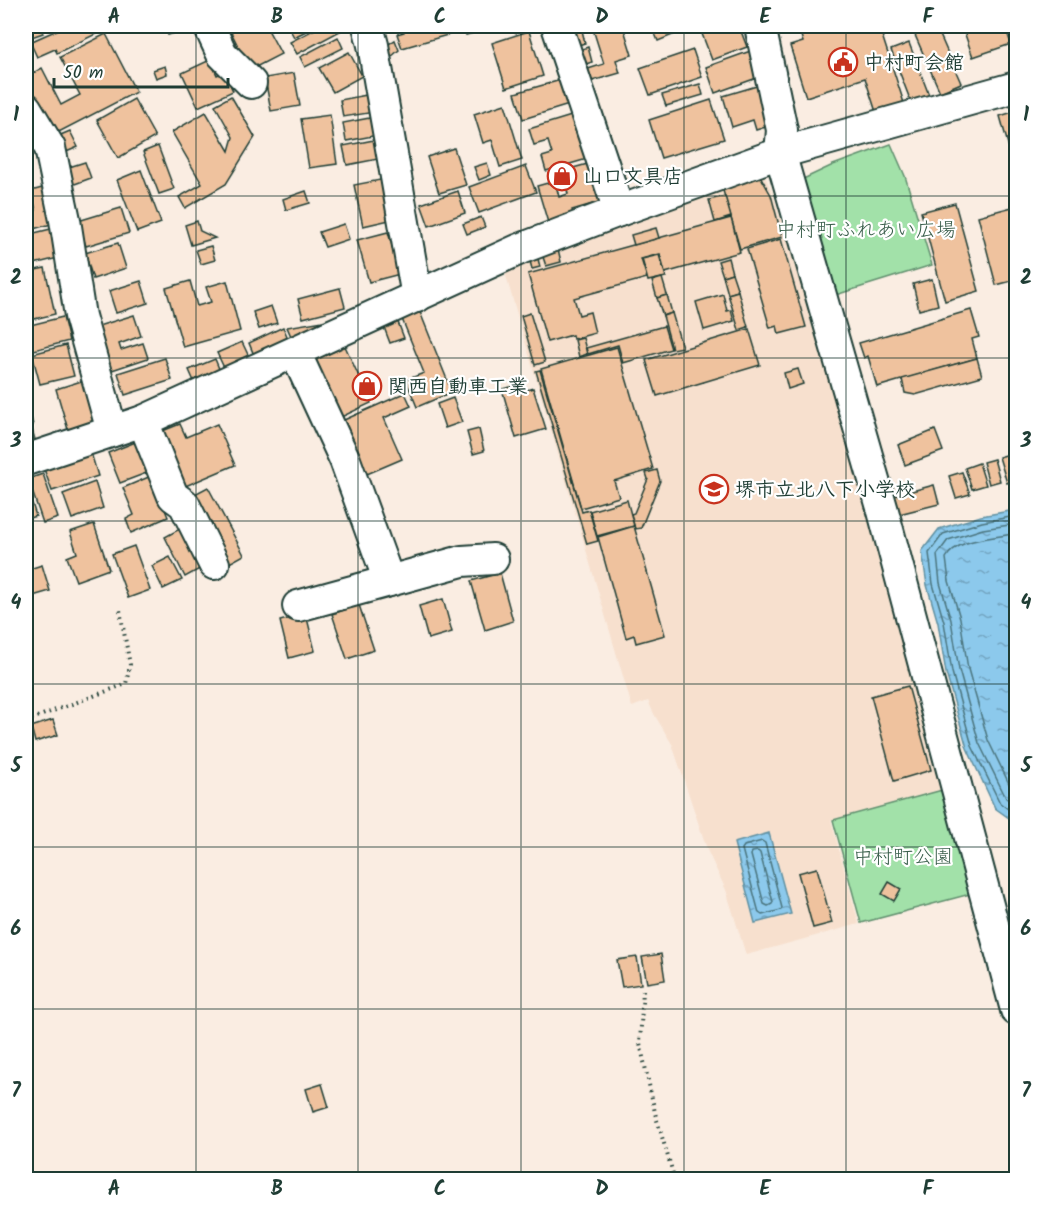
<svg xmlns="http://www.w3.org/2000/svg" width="1042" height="1205" font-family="Kalam,'Klee One',sans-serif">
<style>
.built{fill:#f7e0ce}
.park{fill:#a2e1a9;stroke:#608f6e;stroke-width:1.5}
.water{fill:url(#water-ripples);stroke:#6091a2;stroke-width:1.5}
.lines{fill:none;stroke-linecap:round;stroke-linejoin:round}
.shore{stroke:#4b757e;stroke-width:1.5}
.building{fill:#efc29e;stroke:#1f3d34;stroke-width:1.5}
.minor-casing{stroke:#1f3d34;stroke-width:34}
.path{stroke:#1f3d34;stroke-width:4;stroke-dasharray:1.5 4.5;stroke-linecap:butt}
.minor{stroke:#fff;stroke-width:30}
.grid{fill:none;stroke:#1f3d34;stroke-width:1.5;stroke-opacity:0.55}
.labels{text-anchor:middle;stroke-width:4.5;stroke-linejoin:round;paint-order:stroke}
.poi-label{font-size:20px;font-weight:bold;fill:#1f3d34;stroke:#fff;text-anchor:start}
.park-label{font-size:20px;fill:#395e4b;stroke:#fff}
.neatline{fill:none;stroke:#1f3d34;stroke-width:2}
.grid-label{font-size:20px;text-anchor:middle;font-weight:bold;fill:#1f3d34}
</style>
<defs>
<pattern id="water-ripples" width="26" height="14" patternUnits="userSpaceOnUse" patternTransform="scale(1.5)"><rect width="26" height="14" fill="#8cc9ec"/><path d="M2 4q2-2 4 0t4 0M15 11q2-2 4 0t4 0" fill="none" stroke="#72a4c0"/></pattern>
</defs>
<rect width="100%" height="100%" fill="#faede2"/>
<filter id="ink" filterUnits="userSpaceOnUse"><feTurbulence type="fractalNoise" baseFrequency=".0167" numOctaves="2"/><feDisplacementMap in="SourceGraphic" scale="12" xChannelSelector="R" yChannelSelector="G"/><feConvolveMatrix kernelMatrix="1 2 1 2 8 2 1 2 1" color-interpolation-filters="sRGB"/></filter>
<g filter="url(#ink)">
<path class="built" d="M762,170L773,194L818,339L946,788L831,820L859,924L746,955L726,890L708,852L672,744L654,714L648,701L632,707L503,266Z"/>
<g class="park">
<path d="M891,144L905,176L932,265L829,297L797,182L833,165Z"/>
<path d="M946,789L974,893L861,923L833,820Z"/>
</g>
<g class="water">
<path d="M1016,510V823L995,808L967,748L946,673L938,623L927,585L922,551L939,529L981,516Z"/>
<path d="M769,833L791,914L755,923L734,843Z"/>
</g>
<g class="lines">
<g class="shore">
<path d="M1016,516L982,522L943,534L929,553L933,584L944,622L952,672L972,746L1000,803L1016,815"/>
<path d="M1016,524L983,529L948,540L937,555L940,583L951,620L959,670L979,743L1006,798L1016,806"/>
<path d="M1016,533C995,539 958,537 946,558L949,581L960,618L968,669L988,740L1013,792L1016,795"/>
<path d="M762,841L765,843L782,908L781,910L762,915L759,913L742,849L744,846Z"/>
<path d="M758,851L760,853L773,902L772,904L768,906L764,904L751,855L752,852Z"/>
</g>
</g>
<g class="building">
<path d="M26,26H40L43,33L26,39Z"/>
<path d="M66,26H100L102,31L57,53L55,49L37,57L30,42Z"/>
<path d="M166,26H196V27L168,35Z"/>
<path d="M228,26H266L281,54L250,70Z"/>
<path d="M288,26H316L294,37Z"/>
<path d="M321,26H340L342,30L297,54L290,42Z"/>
<path d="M402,26H448L451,34L402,48L397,34L404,32Z"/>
<path d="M464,26H496V27L466,35Z"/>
<path d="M581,26L585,43L575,46L570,29Z"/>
<path d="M592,26H623L632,55L616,60L620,73L592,81L588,69L604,64Z"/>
<path d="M652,26H686L687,29L658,41Z"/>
<path d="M699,26H739L747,47L712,60Z"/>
<path d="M798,26H879L904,103L876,112L865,78L806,97L790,46L803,42Z"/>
<path d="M911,26H936L961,83L940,92Z"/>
<path d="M962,26H1005L1011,44L973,57Z"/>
<path d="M529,31L543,76L506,88L492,43Z"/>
<path d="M106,34L136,92L53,135L26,80V77L42,68L61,105L80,95L60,57Z"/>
<path d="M338,37L343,48L305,67L300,57Z"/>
<path d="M395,40L399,50L384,63L380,50Z"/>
<path d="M909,43L929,95L911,102L891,50Z"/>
<path d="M588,47L592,62L580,66L576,51Z"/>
<path d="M756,49L765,75L715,93L706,67Z"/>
<path d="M693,50L702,77L650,95L640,68Z"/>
<path d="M349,52L362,76L333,92L319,68Z"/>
<path d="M210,60L217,75L224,72L233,91L198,107L182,73Z"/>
<path d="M165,66L167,74L156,78L153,70Z"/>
<path d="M294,73L300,106L271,111L265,78Z"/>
<path d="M561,80L569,105L523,119L515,93Z"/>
<path d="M700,84L703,95L666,106L662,95Z"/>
<path d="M760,85L772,125L756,130L753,120L732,127L723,96Z"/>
<path d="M372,94L375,112L343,117L340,100Z"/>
<path d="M231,96L255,137L226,184L185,208L179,197L202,184L172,132L206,112L229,151L233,137L215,105Z"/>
<path d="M134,99L155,137L118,158L97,120Z"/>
<path d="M711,100L724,139L661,158L649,120Z"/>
<path d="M505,104L522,160L500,167L492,140L483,143L474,114Z"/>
<path d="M26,111L41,150L26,156Z"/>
<path d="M1016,111V146L1009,148L1000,116Z"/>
<path d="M581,113L587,159L546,171L542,157L552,154L548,141L534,145L529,129Z"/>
<path d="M330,115L337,164L309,168L301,119Z"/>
<path d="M375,117L378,135L346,141L343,123Z"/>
<path d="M70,131L78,147L64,153L56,137Z"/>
<path d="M379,139L383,158L347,165L343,146Z"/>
<path d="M158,146L174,189L159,194L143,152Z"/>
<path d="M454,148L466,185L439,193L427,157Z"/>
<path d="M85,162L91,178L72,185L66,168Z"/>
<path d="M595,162L606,200L572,210L575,218L549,226L537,186L555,181L559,197L568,194L562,171Z"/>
<path d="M487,163L491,175L479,180L474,167Z"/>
<path d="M526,166L536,192L479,213L469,187Z"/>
<path d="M141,170L161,223L137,232L117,180Z"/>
<path d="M758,172L771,195L782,237L740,249L722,187Z"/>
<path d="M385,179L394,219L363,226L354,185Z"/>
<path d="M46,187L55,223L26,231V213L36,210L31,191Z"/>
<path d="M306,191L310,203L286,210L283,199Z"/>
<path d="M458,191L465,213L429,226L421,204Z"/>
<path d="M725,196L731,217L715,222L709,200Z"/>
<path d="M955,203L979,291L945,301L921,212Z"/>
<path d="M1016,206V280L996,285L978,216Z"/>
<path d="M121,208L129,233L86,246L78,221Z"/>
<path d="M481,217L485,227L467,234L463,224Z"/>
<path d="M731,218L740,252L665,273L660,254L641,259L647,278L574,298L579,315L590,312L595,333L573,339L572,335L547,342L528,274Z"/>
<path d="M197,221L200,231L215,238L191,245L185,225Z"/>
<path d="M344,224L349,239L325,247L319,232Z"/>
<path d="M59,227L66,256L26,266V235Z"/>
<path d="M656,228L659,238L634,245L631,235Z"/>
<path d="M388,232L400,274L369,282L357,240Z"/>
<path d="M781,239L806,327L779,334L777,326L770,328L747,249Z"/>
<path d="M118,243L126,268L93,279L85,253Z"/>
<path d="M211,246L215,260L201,264L196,250Z"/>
<path d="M558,249L561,262L546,266L542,254Z"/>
<path d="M659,255L666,277L648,281L642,259Z"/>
<path d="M728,258L732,273L723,276L718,261Z"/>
<path d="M538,259L540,267L532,269L530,261Z"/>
<path d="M45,268L55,314L26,321V272Z"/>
<path d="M732,273L738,291L728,294L723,276Z"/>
<path d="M662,278L667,295L657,298L652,281Z"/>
<path d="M932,279L938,305L919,310L913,284Z"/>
<path d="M141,281L148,303L116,313L109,291Z"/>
<path d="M190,281L197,306L211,302L206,287L227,281L240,331L183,347L166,288Z"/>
<path d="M340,288L345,307L303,318L298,299Z"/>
<path d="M738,291L748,327L739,330L728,294Z"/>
<path d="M723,294L727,311L731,310L734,321L704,330L696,302Z"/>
<path d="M667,295L672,313L663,316L657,298Z"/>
<path d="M271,306L277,323L259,329L253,312Z"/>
<path d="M971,310L979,337L972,339L977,358L877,387L868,356L864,358L859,343Z"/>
<path d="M420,312L452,392L417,407L406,380L424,373L402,319Z"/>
<path d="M530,313L545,362L535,365L521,316Z"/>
<path d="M672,313L682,347L672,349L663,316Z"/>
<path d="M134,315L141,336L119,344L121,350L143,343L148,358L109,371L95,327Z"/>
<path d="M63,317L69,341L26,352V326Z"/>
<path d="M396,317L404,338L390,343L382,322Z"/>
<path d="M329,320L294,343L287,327Z"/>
<path d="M664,326L671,349L623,363L618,345L588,354L586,348Z"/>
<path d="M283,327L291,345L256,360L249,343Z"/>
<path d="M749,329L760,365L657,396L646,360Z"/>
<path d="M583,338L587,354L579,357L575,340Z"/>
<path d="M242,342L252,363L227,374L217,353Z"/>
<path d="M66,345L74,376L40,384L32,354Z"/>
<path d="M345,346L371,403L337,419L311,361Z"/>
<path d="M617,347L653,469L614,481L619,497L581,508L541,369Z"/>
<path d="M165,358L172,380L125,395L118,373Z"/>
<path d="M977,358L982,376L915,395L905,393L902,379Z"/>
<path d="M215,359L222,376L197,388L189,370Z"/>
<path d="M798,369L803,384L788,389L784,373Z"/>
<path d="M540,370L582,512L589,510L598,541L587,544L536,371Z"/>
<path d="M91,378L104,423L69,433L56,389Z"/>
<path d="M519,385L521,392L533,388L546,429L516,438L502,389Z"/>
<path d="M405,393L411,406L384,418L402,459L367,474L344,420Z"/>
<path d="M26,397L33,425L26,427Z"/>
<path d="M453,398L462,422L445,428L437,404Z"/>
<path d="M180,424L186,437L217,424L235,465L183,487L160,432Z"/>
<path d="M32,429L37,447L26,450V431Z"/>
<path d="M479,429L484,451L473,454L467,432Z"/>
<path d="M935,430L943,451L905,465L898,445Z"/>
<path d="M138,441L149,472L120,483L108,453Z"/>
<path d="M1016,452V480L1007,483L999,457Z"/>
<path d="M91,453L98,476L52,491L44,469Z"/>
<path d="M994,459L1000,481L989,484L983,462Z"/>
<path d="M979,463L986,485L972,489L965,468Z"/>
<path d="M657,470L660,481L641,528L635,529L631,514L634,513L648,479L646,473Z"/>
<path d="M962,472L970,494L956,498L949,476Z"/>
<path d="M43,474L58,518L43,523L28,479Z"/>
<path d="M151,476L168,517L131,533L126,519L134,515L123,488Z"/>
<path d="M95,482L103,508L72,519L63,494Z"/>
<path d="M26,484L36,516L26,519Z"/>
<path d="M934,485L939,504L895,515L890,497Z"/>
<path d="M208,487L244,555L226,565L189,497Z"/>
<path d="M627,500L634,526L597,536L590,511Z"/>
<path d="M94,524L109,569L76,581L67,557L77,553L70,532Z"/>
<path d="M185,526L205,566L185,577L165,537Z"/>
<path d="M634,526L665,635L636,643L634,635L626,638L598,537Z"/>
<path d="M134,546L150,590L128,598L112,554Z"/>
<path d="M170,557L182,580L163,589L152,566Z"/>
<path d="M42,565L50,591L26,598V570Z"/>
<path d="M500,573L513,621L485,630L471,581Z"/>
<path d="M443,599L452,632L428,639L419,606Z"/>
<path d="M359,605L374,650L347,659L332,614Z"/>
<path d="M306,614L315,651L289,658L280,621Z"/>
<path d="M908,686L931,770L894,781L871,696Z"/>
<path d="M53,720L58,735L35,742L31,727Z"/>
<path d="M817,868L832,923L813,928L798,873Z"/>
<path d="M889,882L901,889L894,901L882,894Z"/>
<path d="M1016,892V914H1015L1010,894Z"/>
<path d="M661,954L665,980L647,983L642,957Z"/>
<path d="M637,957L641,984L622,987L617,960Z"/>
<path d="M322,1084L329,1107L313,1112L306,1089Z"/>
</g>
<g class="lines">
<g class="minor-casing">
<g id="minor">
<path d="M209,26L222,54L251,83"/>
<path d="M368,26L373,45L417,297"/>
<path d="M557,26L619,211"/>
<path d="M760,26L782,130L780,153L883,511L1016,1010"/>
<path d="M26,108L50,148L65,220L80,316L112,431"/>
<path d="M295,352L345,460L389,581"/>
<path d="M143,421L173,496L184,504L214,564"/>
<path d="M26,460L143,421L520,249L619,211L780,153L1016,87"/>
<path d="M298,606L462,561L493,559"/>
</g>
</g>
<g class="path">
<path d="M26,721L126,684L130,665L120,610"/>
<path d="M643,990L640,1043L656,1117L675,1180"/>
</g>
<use href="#minor" class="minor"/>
</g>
</g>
<path class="grid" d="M196,26V1180M358,26V1180M521,26V1180M684,26V1180M846,26V1180M26,196H1016M26,358H1016M26,521H1016M26,684H1016M26,847H1016M26,1009H1016"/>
<defs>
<g id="civic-ring" transform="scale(1.5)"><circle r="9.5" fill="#fff" stroke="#c8321e" stroke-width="1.5"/><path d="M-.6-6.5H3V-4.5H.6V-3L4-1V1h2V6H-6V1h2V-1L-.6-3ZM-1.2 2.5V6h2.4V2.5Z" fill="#c8321e"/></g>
<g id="shop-ring" transform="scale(1.5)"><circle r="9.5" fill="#fff" stroke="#c8321e" stroke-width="1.5"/><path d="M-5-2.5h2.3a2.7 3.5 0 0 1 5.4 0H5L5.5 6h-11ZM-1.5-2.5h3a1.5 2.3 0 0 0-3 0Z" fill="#c8321e"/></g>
<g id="school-ring" transform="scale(1.5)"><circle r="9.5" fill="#fff" stroke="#c8321e" stroke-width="1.5"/><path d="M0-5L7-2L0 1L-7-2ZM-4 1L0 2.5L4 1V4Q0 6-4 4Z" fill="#c8321e"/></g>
</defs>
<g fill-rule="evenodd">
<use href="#civic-ring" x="843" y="62"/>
<use href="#shop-ring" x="562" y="176"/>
<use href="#shop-ring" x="367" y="386"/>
<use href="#school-ring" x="714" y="489"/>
</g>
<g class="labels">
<g class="poi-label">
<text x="864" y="69">中村町会館</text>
<text x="583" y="183">山口文具店</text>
<text x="388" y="393">関西自動車工業</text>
<text x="735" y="496">堺市立北八下小学校</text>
</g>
<g class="park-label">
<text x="866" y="236">中村町ふれあい広場</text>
<text x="903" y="863">中村町公園</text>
</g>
</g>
<rect width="1042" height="1205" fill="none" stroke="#fff" stroke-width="66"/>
<path d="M54 78v9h174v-9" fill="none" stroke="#1f3d34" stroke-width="3"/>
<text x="63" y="78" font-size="18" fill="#1f3d34" stroke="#ffffff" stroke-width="4.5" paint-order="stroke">50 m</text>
<rect x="33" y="33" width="976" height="1139" class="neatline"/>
<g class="grid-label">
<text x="114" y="23">A</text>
<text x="277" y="23">B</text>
<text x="440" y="23">C</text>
<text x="602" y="23">D</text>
<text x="765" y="23">E</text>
<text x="928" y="23">F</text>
<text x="16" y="121">1</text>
<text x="1026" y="121">1</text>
<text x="16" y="284">2</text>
<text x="1026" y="284">2</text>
<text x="16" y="447">3</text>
<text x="1026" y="447">3</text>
<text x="16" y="609">4</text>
<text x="1026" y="609">4</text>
<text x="16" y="772">5</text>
<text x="1026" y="772">5</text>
<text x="16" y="935">6</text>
<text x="1026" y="935">6</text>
<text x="16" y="1097">7</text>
<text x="1026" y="1097">7</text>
<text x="114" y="1195">A</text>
<text x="277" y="1195">B</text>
<text x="440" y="1195">C</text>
<text x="602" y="1195">D</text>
<text x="765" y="1195">E</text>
<text x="928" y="1195">F</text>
</g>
</svg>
